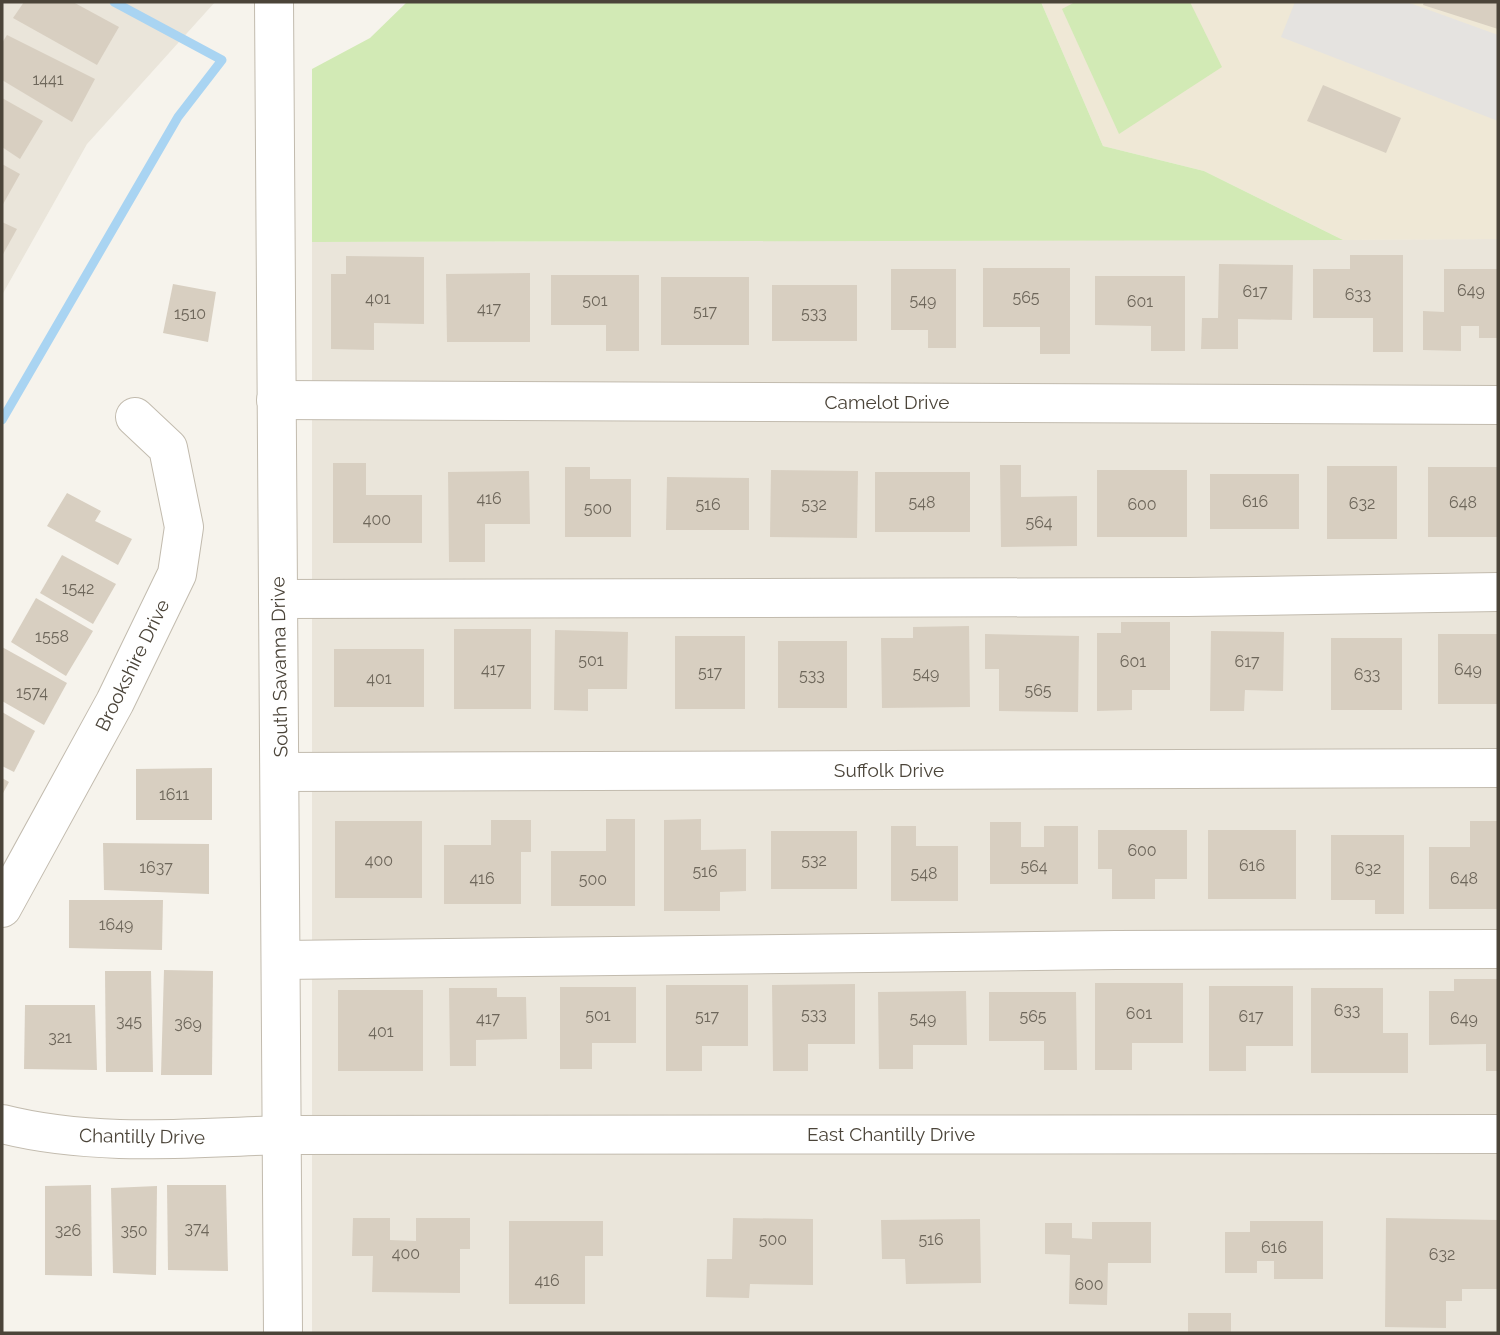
<svg xmlns="http://www.w3.org/2000/svg" width="1500" height="1335" font-family="Raleway,sans-serif">
<style>
.residential{fill:#eae5da}
.education{fill:#efe8d6}
.green{fill:#d2eab5}
.parking{fill:#e5e3e0}
.lines{fill:none;stroke-linecap:round;stroke-linejoin:round}
.stream{stroke:#a9d4f2;stroke-width:9}
.building{fill:#d8cfc1}
.minor-casing{stroke:#c2bbae;stroke-width:40}
.minor{stroke:#fff;stroke-width:38}
.labels{text-anchor:middle;stroke-width:5;stroke-linejoin:round;paint-order:stroke}
.number-label{font-size:16px;fill:#6e675b}
.street-label{font-size:19px;fill:#4b4439;stroke:#fff}
</style>
<rect width="100%" height="100%" fill="#f6f3ec"/>
<g class="residential">
<path d="M2,2H215L87,144L2,295Z"/>
<path d="M1498,239V1333H312V242Z"/>
</g>
<path class="education" d="M1041,2H1498V239L1343,240L1204,171L1103,146Z"/>
<g class="green">
<path d="M407,2H1041L1103,146L1204,171L1343,240L312,242V69L370,38Z"/>
<path d="M1075,2H1190L1222,67L1119,134L1062,9Z"/>
</g>
<path class="parking" d="M1295,2H1407L1498,35V121L1281,37Z"/>
<g class="lines">
<path class="stream" d="M2,420L178,117L222,60L114,2"/>
</g>
<g class="building">
<path d="M24,2H73L119,27L97,65L13,18Z"/>
<path d="M1424,2H1498V29L1423,5Z"/>
<path d="M7,35L95,79L72,122L2,80V43Z"/>
<path d="M1323,85L1401,118L1386,153L1307,121Z"/>
<path d="M2,98L43,121L20,159L2,147Z"/>
<path d="M2,164L20,174L2,206Z"/>
<path d="M2,222L17,229L2,256Z"/>
<path d="M1350,255H1403V352H1373V318H1313V269H1350Z"/>
<path d="M346,256L424,257V324L374,323V350L331,349V274H346Z"/>
<path d="M1219,264L1293,265L1292,320L1238,319V349H1201L1202,318H1218Z"/>
<path d="M983,268H1070V354H1040V327H983Z"/>
<path d="M891,269H956V348H928V330H891Z"/>
<path d="M1444,269H1498V338H1479V326H1461V351L1423,350V311L1444,312Z"/>
<path d="M530,273V342H447L446,274Z"/>
<path d="M551,275H639V351H606V325H551Z"/>
<path d="M1095,276H1185V351H1151V326L1095,325Z"/>
<rect x="661" y="277" width="88" height="68"/>
<path d="M173,284L216,292L208,342L163,333Z"/>
<rect x="772" y="285" width="85" height="56"/>
<path d="M333,463H366V495H422V543H333Z"/>
<path d="M1000,465H1021V497L1077,496V546L1001,547Z"/>
<rect x="1327" y="466" width="70" height="73"/>
<path d="M565,467H590V479H631V537H565Z"/>
<rect x="1428" y="467" width="70" height="70"/>
<path d="M771,470L858,471L857,538L770,537Z"/>
<rect x="1097" y="470" width="90" height="67"/>
<path d="M529,471L530,524H485V562H449L448,472Z"/>
<rect x="875" y="472" width="95" height="60"/>
<rect x="1210" y="474" width="89" height="55"/>
<path d="M667,477L749,478V530H666Z"/>
<path d="M67,493L101,511L95,521L132,539L118,565L47,526Z"/>
<path d="M62,555L116,584L93,624L40,593Z"/>
<path d="M36,598L93,631L66,676L11,642Z"/>
<path d="M1121,622H1170V690H1132V710L1097,711V633H1121Z"/>
<path d="M969,626L970,707L882,708L881,638H913V627Z"/>
<rect x="454" y="629" width="77" height="80"/>
<path d="M555,630L628,632L627,689H588V711L554,710Z"/>
<path d="M1211,631L1284,632L1283,691L1245,690L1244,711H1210Z"/>
<path d="M985,634L1079,636L1078,712L999,711V669H985Z"/>
<rect x="1438" y="634" width="60" height="70"/>
<rect x="675" y="636" width="70" height="73"/>
<rect x="1331" y="638" width="71" height="72"/>
<rect x="778" y="641" width="69" height="67"/>
<path d="M2,647L67,683L44,725L2,701Z"/>
<rect x="334" y="649" width="90" height="58"/>
<path d="M2,712L35,731L14,772L2,766Z"/>
<path d="M212,768V820H136V769Z"/>
<path d="M2,778L9,782L2,795Z"/>
<path d="M606,819H635V906H551V851H606Z"/>
<path d="M701,819V850L746,849V891L720,892V911H664V820Z"/>
<path d="M491,820H531V852H521V904H444V845H491Z"/>
<rect x="335" y="821" width="87" height="77"/>
<path d="M1470,821H1498V909H1429V847H1470Z"/>
<path d="M990,822H1021V847H1044V826H1078V884H990Z"/>
<path d="M891,826H916V846H958V901H891Z"/>
<path d="M1098,830H1187V879H1155V899H1112V869H1098Z"/>
<rect x="1208" y="830" width="88" height="69"/>
<rect x="771" y="831" width="86" height="58"/>
<path d="M1331,835H1404V914H1375V900H1331Z"/>
<path d="M103,843L209,844V894L104,890Z"/>
<path d="M69,900H163L162,950L69,948Z"/>
<path d="M164,970L213,971L212,1075H161Z"/>
<path d="M105,971H151L153,1072H106Z"/>
<path d="M1454,979H1498V1071H1486V1044L1429,1045V991H1454Z"/>
<path d="M1095,983H1183V1043H1132V1070H1095Z"/>
<path d="M855,984V1044H808V1071H773L772,985Z"/>
<path d="M666,985H748V1046H702V1071H666Z"/>
<path d="M1209,986H1293V1046H1246V1071H1209Z"/>
<path d="M560,987H636V1043H592V1069H560Z"/>
<path d="M449,988H497V997H526L527,1039L476,1040V1066H450Z"/>
<path d="M1311,988H1383V1033H1408V1073H1311Z"/>
<rect x="338" y="990" width="85" height="81"/>
<path d="M966,991L967,1045H913V1069H879L878,992Z"/>
<path d="M989,992H1076L1077,1070H1044V1041H989Z"/>
<path d="M25,1005H95L97,1070L24,1069Z"/>
<path d="M91,1185L92,1276L45,1275V1186Z"/>
<path d="M167,1185H226L228,1271L168,1270Z"/>
<path d="M157,1186L156,1275L113,1273L111,1188Z"/>
<path d="M353,1218H390V1240L416,1241V1218H470V1249H460V1293L372,1292L373,1256H352Z"/>
<path d="M733,1218L813,1219V1285L750,1284L749,1298L706,1297L707,1259H732Z"/>
<path d="M1386,1218L1498,1220V1289H1462V1301H1446V1328L1385,1327Z"/>
<path d="M980,1219L981,1283L906,1284L905,1259H882L881,1220Z"/>
<path d="M509,1221H603V1256H585V1304H509Z"/>
<path d="M1250,1221H1323V1279H1274V1261H1257V1273H1225V1232H1250Z"/>
<path d="M1092,1222H1151V1263H1108L1107,1305L1069,1304L1070,1255L1045,1254V1223H1072V1238L1092,1239Z"/>
<rect x="1188" y="1313" width="43" height="20"/>
</g>
<g class="lines">
<g class="minor-casing">
<g id="minor">
<path d="M274,2L283,1333"/>
<path d="M276,400L1498,405"/>
<path d="M278,599L1188,597L1498,592"/>
<path d="M280,772L1498,768"/>
<path d="M2,908L115,702L177,574L184,527L168,448L135,417"/>
<path d="M282,960L1116,950L1498,949"/>
<path d="M2,1124C92,1147 190,1138 283,1135L1498,1134"/>
</g>
</g>
<use href="#minor" class="minor"/>
</g>
<g class="labels">
<g class="number-label">
<text x="48" y="85">1441</text>
<text x="1471" y="296">649</text>
<text x="1255" y="297">617</text>
<text x="1358" y="300">633</text>
<text x="1026" y="303">565</text>
<text x="378" y="304">401</text>
<text x="595" y="306">501</text>
<text x="923" y="306">549</text>
<text x="1140" y="307">601</text>
<text x="489" y="314">417</text>
<text x="705" y="317">517</text>
<text x="190" y="319">1510</text>
<text x="814" y="319">533</text>
<text x="489" y="504">416</text>
<text x="1255" y="507">616</text>
<text x="922" y="508">548</text>
<text x="1463" y="508">648</text>
<text x="1362" y="509">632</text>
<text x="708" y="510">516</text>
<text x="814" y="510">532</text>
<text x="1142" y="510">600</text>
<text x="598" y="514">500</text>
<text x="377" y="525">400</text>
<text x="1039" y="528">564</text>
<text x="78" y="594">1542</text>
<text x="52" y="642">1558</text>
<text x="591" y="666">501</text>
<text x="1133" y="667">601</text>
<text x="1247" y="667">617</text>
<text x="493" y="675">417</text>
<text x="1468" y="675">649</text>
<text x="710" y="678">517</text>
<text x="926" y="679">549</text>
<text x="1367" y="680">633</text>
<text x="812" y="681">533</text>
<text x="379" y="684">401</text>
<text x="1038" y="696">565</text>
<text x="32" y="698">1574</text>
<text x="174" y="800">1611</text>
<text x="1142" y="856">600</text>
<text x="379" y="866">400</text>
<text x="814" y="866">532</text>
<text x="1252" y="871">616</text>
<text x="1034" y="872">564</text>
<text x="156" y="873">1637</text>
<text x="1368" y="874">632</text>
<text x="705" y="877">516</text>
<text x="924" y="879">548</text>
<text x="482" y="884">416</text>
<text x="1464" y="884">648</text>
<text x="593" y="885">500</text>
<text x="116" y="930">1649</text>
<text x="1347" y="1016">633</text>
<text x="1139" y="1019">601</text>
<text x="814" y="1020">533</text>
<text x="598" y="1021">501</text>
<text x="707" y="1022">517</text>
<text x="1033" y="1022">565</text>
<text x="1251" y="1022">617</text>
<text x="488" y="1024">417</text>
<text x="923" y="1024">549</text>
<text x="1464" y="1024">649</text>
<text x="129" y="1027">345</text>
<text x="188" y="1029">369</text>
<text x="381" y="1037">401</text>
<text x="60" y="1043">321</text>
<text x="197" y="1234">374</text>
<text x="68" y="1236">326</text>
<text x="134" y="1236">350</text>
<text x="773" y="1245">500</text>
<text x="931" y="1245">516</text>
<text x="1274" y="1253">616</text>
<text x="406" y="1259">400</text>
<text x="1442" y="1260">632</text>
<text x="547" y="1286">416</text>
<text x="1089" y="1290">600</text>
</g>
<g class="street-label">
<text x="887" y="409">Camelot Drive</text>
<text transform="translate(132 665) rotate(-64)" y="7">Brookshire Drive</text>
<text transform="translate(279 667) rotate(-91)" y="7">South Savanna Drive</text>
<text x="889" y="777">Suffolk Drive</text>
<text x="891" y="1141">East Chantilly Drive</text>
<text transform="translate(142 1136) rotate(1)" y="7">Chantilly Drive</text>
</g>
</g>
<rect width="1500" height="1335" fill="none" stroke="#4b4439" stroke-width="7"/>
</svg>
